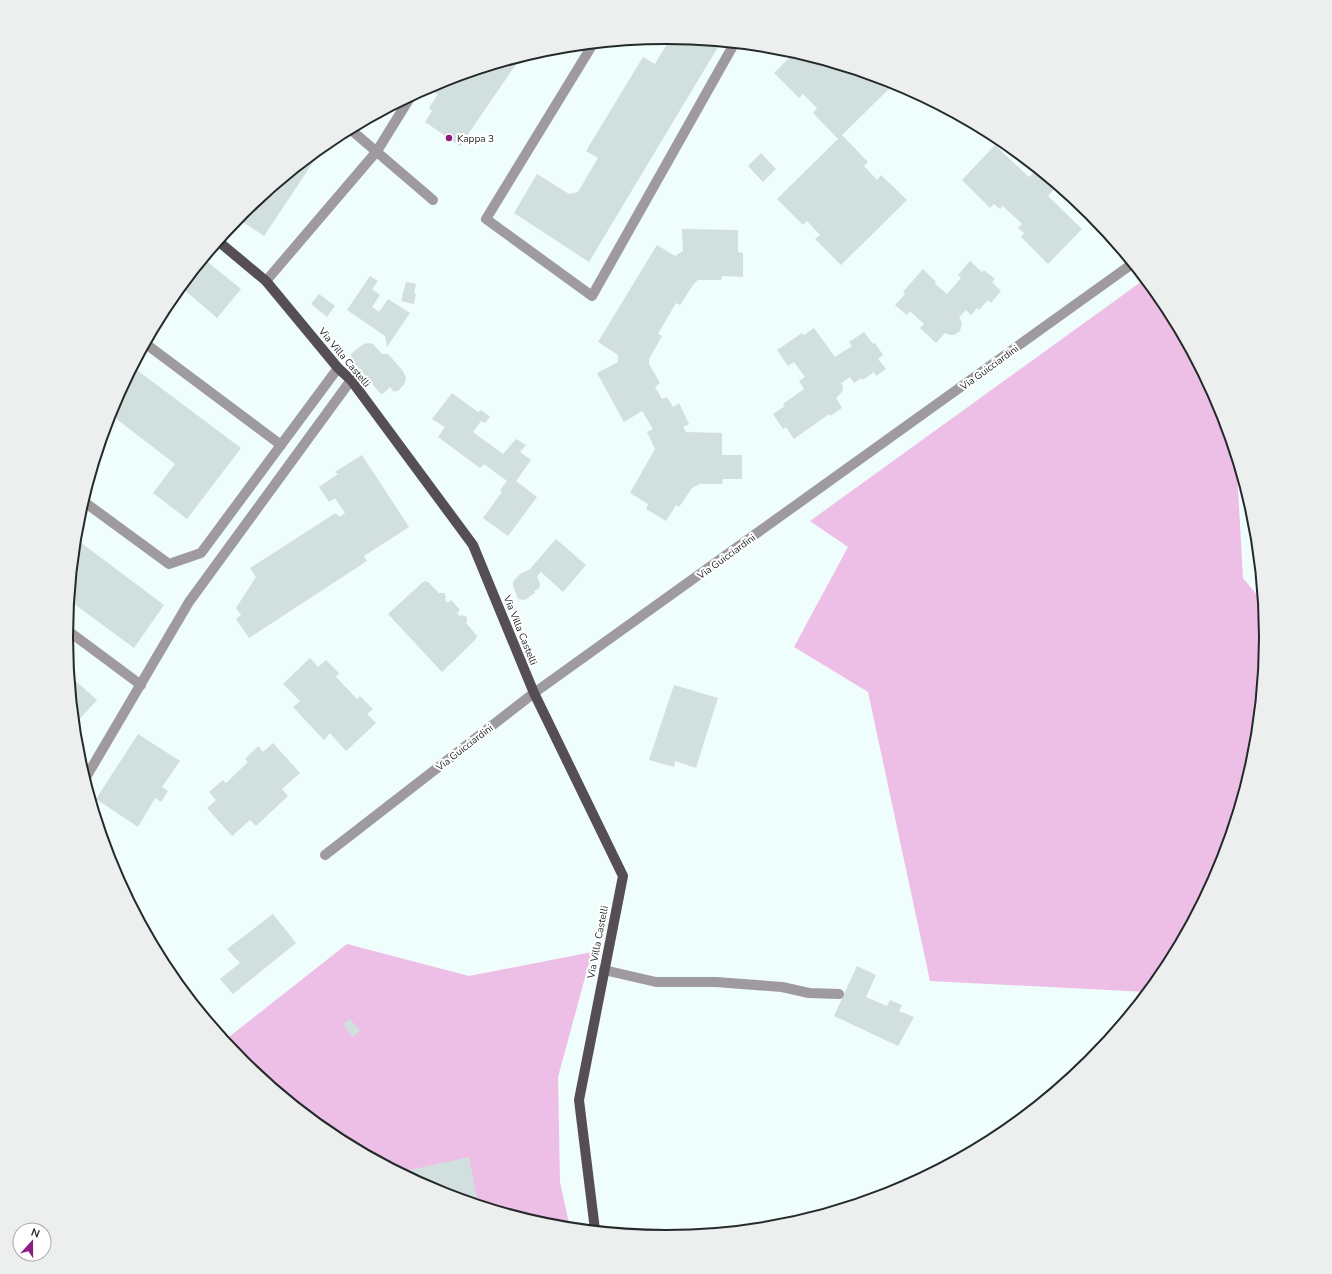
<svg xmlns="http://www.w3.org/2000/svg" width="1332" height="1274" font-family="'Nunito Sans',sans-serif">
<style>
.green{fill:#eebfe6}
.building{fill:#d1dfde}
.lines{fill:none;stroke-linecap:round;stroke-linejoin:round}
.minor{stroke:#9f9a9e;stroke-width:10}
.major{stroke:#554e54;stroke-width:10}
.poi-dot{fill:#8a1d82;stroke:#fff;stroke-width:1.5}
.labels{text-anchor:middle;stroke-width:4;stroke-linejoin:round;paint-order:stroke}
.poi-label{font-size:10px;fill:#242929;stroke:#fff;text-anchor:start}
.street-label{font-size:10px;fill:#242929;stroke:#fff}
.rim{fill:none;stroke:#242929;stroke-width:2}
</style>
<rect width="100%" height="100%" fill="#effdfc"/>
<g class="green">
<path d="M1145,279L1165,304L1220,408L1239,468L1237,471L1243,578L1262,601L1266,637L1254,754L1220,867L1165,971L1147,992L930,981L868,692L794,647L848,547L810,521Z"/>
<path d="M347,944L469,976L592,952L558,1077L560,1182L570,1228L549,1225L436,1191L332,1136L242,1061L225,1040Z"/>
</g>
<g class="building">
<path d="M671,37L721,42L589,262L514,213L537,174L569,194L578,192L598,158L586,151L643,57L655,64Z"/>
<path d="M795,52L895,83L842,135L868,162L864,166L877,180L881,175L907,200L841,265L815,239L820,235L807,221L803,225L777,199L838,139L813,113L817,108L803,94L799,98L774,73Z"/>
<path d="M521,57L460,146L425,122L432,111L429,108L438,94L435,93L443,81Z"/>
<path d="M995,145L1029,177L1035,171L1029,165L1030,163L1063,191L1060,195L1054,189L1048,196L1082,229L1048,264L1021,237L1024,233L1018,228L1022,224L1003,206L1000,209L994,204L990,208L962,180Z"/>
<path d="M315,153L318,155L264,236L237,218L242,213Z"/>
<path d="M761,153L776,169L763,182L748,166Z"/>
<path d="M682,229L738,230V252L743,253V277L722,276L721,280H698L693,285L680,305L676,303L658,334L662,336L649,359V364L660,383L655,387L662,399L667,397L673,407L679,403L689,424L683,427L686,432L722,433V455H742V479H723L722,484H700L692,488L679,507L676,505L666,521L646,509L648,504L630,493L655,449L647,432L653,429L642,411L624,422L597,373L618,362V355L598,342L657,245L675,256L683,251Z"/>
<path d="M204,259L241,289L217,318L181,287Z"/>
<path d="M970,261L982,272L984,270L995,279L992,282L1001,291L991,303L988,300L979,310L977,308L971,315L966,310L959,317L962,323L960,331L954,335H951L945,333L936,343L920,328L924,324L910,311L907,315L895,305L905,294L903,292L923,269L936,282L935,284L947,294L961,278L958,275Z"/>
<path d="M370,276L378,281L372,289L380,295L372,307L379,312L388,299L410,313L387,347L385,336L347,310Z"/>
<path d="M406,282L416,284L414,293H416L414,304L401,301Z"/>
<path d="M319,294L335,306L327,317L311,304Z"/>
<path d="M814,328L835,357L852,346L849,342L864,332L873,344L875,343L883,355L878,359L886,369L876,376L874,372L863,380L861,378L854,383L850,377L841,383L843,386L842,392L836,398L842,408L830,416L829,414L794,439L786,427L783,429L773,414L785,406L783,404L804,389L799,381L805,377L794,362L788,366L777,350L802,333L804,335Z"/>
<path d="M369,343L373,344L382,354H388L403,371L406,378L405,383L399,390L394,392L390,387L384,393L381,394L379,392L352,360L351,354L354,351L364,344Z"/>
<path d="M133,367L241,448L187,519L153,493L175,464L110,414L112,407Z"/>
<path d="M452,393L478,412L481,410L490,417L485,423L481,421L473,432L503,454L516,439L526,445L520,452L531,460L516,481L537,497L508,536L483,518L502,492L500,490L507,481L484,464L480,468L438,437L445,427L432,419Z"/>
<path d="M362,455L409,527L364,556L367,561L249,638L236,619L241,615L236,608L256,577L250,568L334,514H337L339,517L345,513L335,498L329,502L319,487L338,474L335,472Z"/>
<path d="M76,539L164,605L134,648L70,601Z"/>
<path d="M556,539L586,565L563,592L541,572L537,576L540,584L539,588L534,591L535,593L525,600L518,599L513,586V582L520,574L529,570Z"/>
<path d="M425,581L428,582L439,593H444L446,597L445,600L448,603L451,600L460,610L457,613L460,616L462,615L467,617V621L466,623L477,636L475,640L442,672L388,614L423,582Z"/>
<path d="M310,658L318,667L326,660L339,673L336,677L357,699L360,696L373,709L367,714L376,723L346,751L330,733L324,740L293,707L300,701L283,684Z"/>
<path d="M70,676L97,700L75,724Z"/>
<path d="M674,685L718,698L696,768L675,761L674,767L649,760Z"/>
<path d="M138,734L180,761L162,787L168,791L161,802L155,798L138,827L96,799Z"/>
<path d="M273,743L300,773L282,789L288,796L256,826L250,820L232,836L207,808L216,800L209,792L223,780L226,783L248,762L245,759L258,746L263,752Z"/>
<path d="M273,914L296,943L233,994L220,979L240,963L227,949Z"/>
<path d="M857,966L876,975L866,997L887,1006L890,1000L902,1005L899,1011L914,1017L898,1046L834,1016Z"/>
<path d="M350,1019L360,1031L352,1037L343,1024Z"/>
<path d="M469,1157L477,1197L465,1200L436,1191L400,1172Z"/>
</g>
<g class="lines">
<g class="minor">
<path d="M593,44L486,219L592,296L734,44"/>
<path d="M350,129L433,200"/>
<path d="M266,281L377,151L411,96"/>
<path d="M146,344L281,445"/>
<path d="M83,501L169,564L201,553L338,368"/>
<path d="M67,630L141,685"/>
<path d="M85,779L189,602L351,380"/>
<path d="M325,855L534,693L1132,264"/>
<path d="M604,970L656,982H716L782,987L809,993L839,994"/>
</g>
<path class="major" d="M218,241L266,281L338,368L351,380L473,545L534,693L623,876L579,1100L595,1230"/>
</g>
<circle class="poi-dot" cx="449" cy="138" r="4"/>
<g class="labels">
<g class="poi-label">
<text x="457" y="142">Kappa 3</text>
</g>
<g class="street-label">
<text transform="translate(345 357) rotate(50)" y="4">Via Villa Castelli</text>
<text transform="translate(989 367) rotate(-36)" y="4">Via Guicciardini</text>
<text transform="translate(726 556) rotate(-36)" y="4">Via Guicciardini</text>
<text transform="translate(521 630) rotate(68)" y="4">Via Villa Castelli</text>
<text transform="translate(464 747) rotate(-38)" y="4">Via Guicciardini</text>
<text transform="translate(597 942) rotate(-79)" y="4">Via Villa Castelli</text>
</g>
</g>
<path d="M0 0H1332V1274H0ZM73 637a593 593 0 1 1 1186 0a593 593 0 1 1-1186 0Z" fill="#edeeee" fill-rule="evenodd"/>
<path class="rim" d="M73 637a593 593 0 1 1 1186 0a593 593 0 1 1-1186 0Z"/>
<g transform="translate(32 1242) rotate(21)"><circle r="19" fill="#ffffff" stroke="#a7a9a9"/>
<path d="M0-3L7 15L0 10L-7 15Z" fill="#8a1d82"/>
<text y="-6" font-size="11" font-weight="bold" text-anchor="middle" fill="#242929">N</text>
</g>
</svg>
